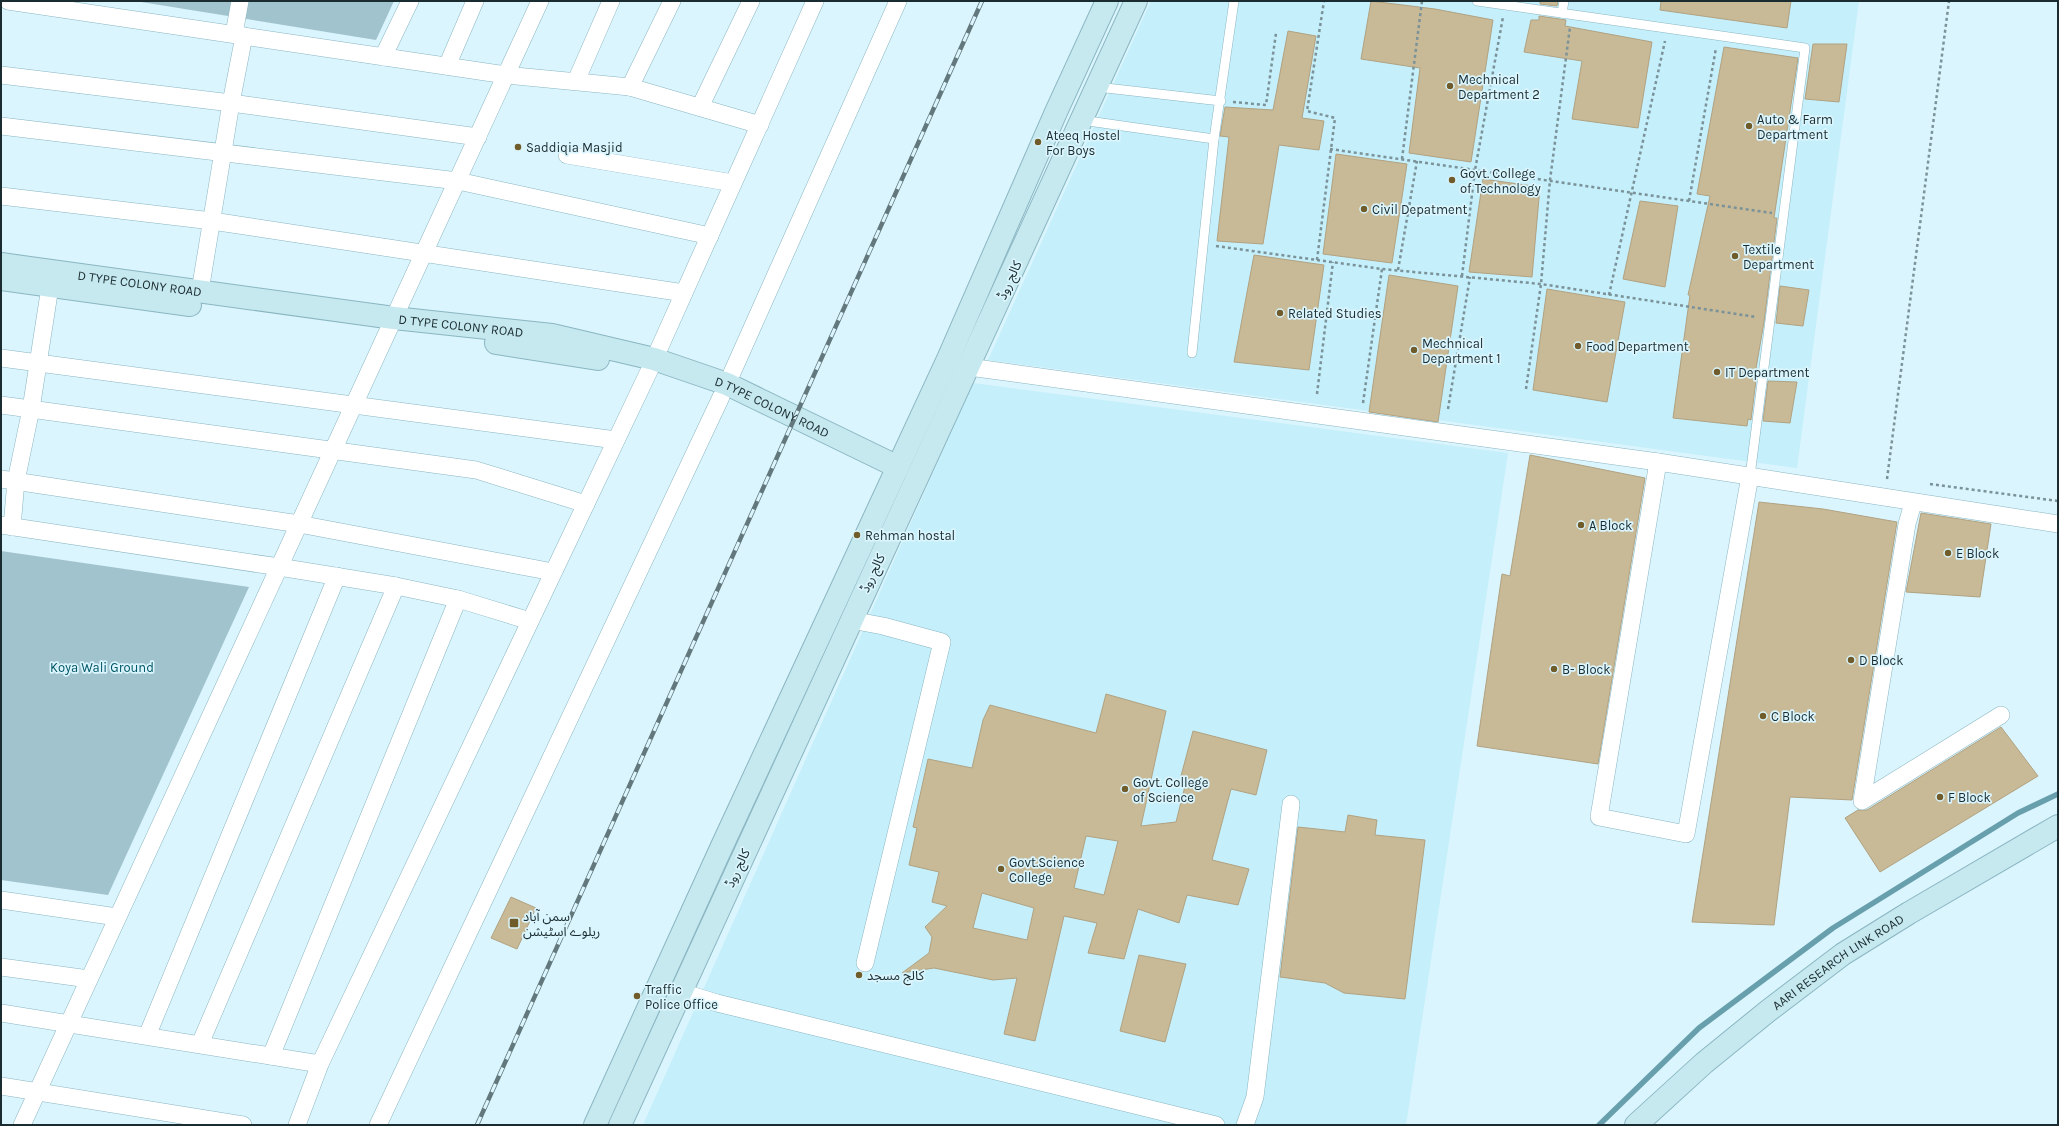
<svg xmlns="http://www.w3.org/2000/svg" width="2059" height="1126" font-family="Karla,'Noto Sans Arabic',sans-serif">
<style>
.built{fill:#c4effb}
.green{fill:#a1c3cd}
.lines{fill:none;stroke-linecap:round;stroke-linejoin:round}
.stream{stroke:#689fad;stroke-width:5.5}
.building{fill:#c8b997;stroke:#b1a281;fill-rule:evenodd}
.lane-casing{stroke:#8ab6c2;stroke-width:10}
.street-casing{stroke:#8ab6c2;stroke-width:18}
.secondary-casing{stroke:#8ab6c2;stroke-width:24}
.path{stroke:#7b9298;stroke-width:2.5;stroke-dasharray:3 3;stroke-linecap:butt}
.lane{stroke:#fff;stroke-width:9}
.street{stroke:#fff;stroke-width:17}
.secondary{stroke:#c6e8ef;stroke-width:22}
.rail-casing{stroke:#63787d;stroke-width:4.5}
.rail{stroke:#daf5fd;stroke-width:3;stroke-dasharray:9;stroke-linecap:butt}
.poi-dot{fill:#705c2b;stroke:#daf5fd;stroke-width:1.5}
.labels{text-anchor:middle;stroke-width:3.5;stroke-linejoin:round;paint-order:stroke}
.poi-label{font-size:13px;fill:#1a2c30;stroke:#daf5fd;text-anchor:start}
.street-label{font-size:13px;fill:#1a2c30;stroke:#daf5fd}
.park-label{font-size:13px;fill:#005464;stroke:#daf5fd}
</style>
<rect width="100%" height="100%" fill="#daf5fd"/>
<g class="built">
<path d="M1151,1H1859L1797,468L988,360Z"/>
<path d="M973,383L1508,453L1406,1125H643Z"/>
</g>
<g class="green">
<path d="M135,1H394L376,40Z"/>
<path d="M1,551L249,587L108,895L1,880Z"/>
</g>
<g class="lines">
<path class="stream" d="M1599,1125L1699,1028L1833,928L2018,813L2058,794"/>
</g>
<g class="building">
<path d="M1371,1L1435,9L1493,20L1471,162L1409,153L1420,68L1361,59Z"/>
<path d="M1540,1H1558L1557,6L1540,4Z"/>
<path d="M1661,1H1791L1787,28L1660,10Z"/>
<path d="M1539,16L1566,20L1565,26L1652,42L1638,128L1572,119L1582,61L1524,52L1531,20H1539Z"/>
<path d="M1288,31L1316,36L1302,118L1324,121L1319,150L1279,145L1263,244L1217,241L1229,137L1220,136L1225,107L1273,110Z"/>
<path d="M1813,44H1847L1839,102L1805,99Z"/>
<path d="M1724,47L1798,58L1774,218H1777L1764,322L1754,380H1756L1751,420L1748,419L1747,426L1673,418L1690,295H1688L1710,196L1697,194Z"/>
<path d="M1336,154L1407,164L1392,263L1323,254Z"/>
<path d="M1483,179L1540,187L1532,277L1469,272Z"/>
<path d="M1640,201L1678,206L1665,287L1623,279Z"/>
<path d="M1254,255L1324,265L1309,370L1234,362Z"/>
<path d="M1389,275L1458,286L1438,422L1369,412Z"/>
<path d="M1780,286L1809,290L1803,326L1776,323Z"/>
<path d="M1547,289L1625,302L1607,402L1533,390Z"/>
<path d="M1768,381L1797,382L1790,423L1763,421Z"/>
<path d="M1530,455L1645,478L1598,764L1477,746L1502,574L1510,576Z"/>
<path d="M1759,502L1823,509L1897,522L1852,800L1790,797L1774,925L1692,922Z"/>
<path d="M1921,513L1991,524L1980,597L1906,592Z"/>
<path d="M1106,694L1166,711L1141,826L1176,822L1187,778L1181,776L1193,731L1267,750L1256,795L1231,789L1212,860L1249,869L1238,905L1187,895L1179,923L1138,909L1124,959L1088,953L1097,923L1064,916L1035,1041L1004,1034L1017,978L993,980L934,968L902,973L929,953L932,937L925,927L947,906L932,902L939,872L909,865L917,828L913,827L928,759L972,768L983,720L990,705L1096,733ZM1086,836L1118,841L1104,895L1074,888ZM982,893L1034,908L1027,940L973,928Z"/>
<path d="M2001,727L2038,776L1880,872L1845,818L1858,810H1867Z"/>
<path d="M1348,815L1377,820L1375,835L1425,840L1405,999L1344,993L1325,983L1280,977L1298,827L1345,832Z"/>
<path d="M511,897L536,908L517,949L491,938Z"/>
<path d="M1139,955L1186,964L1165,1042L1120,1031Z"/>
</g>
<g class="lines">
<g class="lane-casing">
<g id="lane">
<path d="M1477,1L1805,48L1750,476"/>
<path d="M1562,13L1564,1"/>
<path d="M1097,87L1221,101"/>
<path d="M1081,120L1214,139"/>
<path d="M1192,353L1214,139L1234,1"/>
</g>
</g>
<g class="street-casing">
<g id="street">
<path d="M8,1L506,75L630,87L760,125"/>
<path d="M234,34L240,1"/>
<path d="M383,57L410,1"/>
<path d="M447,66L475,1"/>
<path d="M1,75L231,103L478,137"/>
<path d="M576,81L611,1"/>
<path d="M630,87L672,1"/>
<path d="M700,107L751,1"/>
<path d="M1,126L458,181L710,236"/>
<path d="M567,155L733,183"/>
<path d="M1,196L212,221L684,293"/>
<path d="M200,291L231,103L244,36"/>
<path d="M1,358L616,440"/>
<path d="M969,367L1658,462L2058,524"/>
<path d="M727,384L898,1"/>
<path d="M1,405L476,470L586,504"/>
<path d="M1658,462L1599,817L1686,834L1750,476"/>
<path d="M1,479L299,524L553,572"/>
<path d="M1913,503L1907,524L1862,801L2001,715"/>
<path d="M1,525L279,567L396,586L458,599L530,621"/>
<path d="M12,527L16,481L31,409L52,274"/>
<path d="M851,620L883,626L942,642L865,963"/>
<path d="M1,900L117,917"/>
<path d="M1,967L89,979"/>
<path d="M681,992L717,1003L1216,1125"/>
<path d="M1,1013L320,1064"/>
<path d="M147,1036L337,576"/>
<path d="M200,1044L396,586"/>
<path d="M271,1056L458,599"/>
<path d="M1,1086L243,1125"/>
<path d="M22,1125L540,1"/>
<path d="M297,1125L320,1064L649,371L815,1"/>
<path d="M378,1125L721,397"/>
<path d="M1245,1125L1255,1097L1291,804"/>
</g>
</g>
<g class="secondary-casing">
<g id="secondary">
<path id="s1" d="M1,264L394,318L552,335L654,359L727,384L898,467"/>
<path d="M1,279L190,305"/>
<path d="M496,343L598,359"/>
<path d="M595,1125L722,846L948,359L1056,112L1107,1"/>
<path d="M620,1125L1136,1"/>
<path id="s2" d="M1636,1125L1704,1063L1768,1011L1843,954L1909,913L2058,826"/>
</g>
</g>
<g class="path">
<path d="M1233,102L1266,105L1276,33"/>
<path d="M1330,149L1772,213"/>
<path d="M1402,159L1422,1"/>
<path d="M1689,201L1716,48"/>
<path d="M1216,246L1382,269L1541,284L1756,317"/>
<path d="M1317,260L1335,118L1307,111L1324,1"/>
<path d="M1398,270L1417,161"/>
<path d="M1462,276L1475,170L1503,17"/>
<path d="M1609,295L1665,41"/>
<path d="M1526,389L1541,284L1550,180L1570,27"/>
<path d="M1317,394L1333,262"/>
<path d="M1363,403L1382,269"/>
<path d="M1448,409L1470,277"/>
<path d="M1887,479L1949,1"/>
<path d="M1930,484L2058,501"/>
</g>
<use href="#lane" class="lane"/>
<use href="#street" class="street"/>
<use href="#secondary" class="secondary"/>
<g class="rail-casing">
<path id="rail" d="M477,1125L982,1"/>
</g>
<use href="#rail" class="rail"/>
</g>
<g class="poi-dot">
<circle cx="1450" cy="86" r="4"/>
<circle cx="1749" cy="126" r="4"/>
<circle cx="1038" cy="142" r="4"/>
<circle cx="518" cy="147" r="4"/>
<circle cx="1452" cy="180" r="4"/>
<circle cx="1364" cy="209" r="4"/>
<circle cx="1735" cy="256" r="4"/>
<circle cx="1280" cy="313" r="4"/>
<circle cx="1578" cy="346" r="4"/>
<circle cx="1414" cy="350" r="4"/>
<circle cx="1717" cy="372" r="4"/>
<circle cx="1581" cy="525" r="4"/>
<circle cx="857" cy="535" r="4"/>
<circle cx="1948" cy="553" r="4"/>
<circle cx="1851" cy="660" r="4"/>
<circle cx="1554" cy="669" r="4"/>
<circle cx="1763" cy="716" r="4"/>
<circle cx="1125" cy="789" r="4"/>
<circle cx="1940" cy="797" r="4"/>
<circle cx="1001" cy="869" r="4"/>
<rect x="509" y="918" width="10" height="10" rx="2"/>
<circle cx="859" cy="975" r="4"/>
<circle cx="637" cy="996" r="4"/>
</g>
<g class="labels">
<g class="poi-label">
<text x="1458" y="84">Mechnical<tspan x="1458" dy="15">Department 2</tspan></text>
<text x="1757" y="124">Auto &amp; Farm<tspan x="1757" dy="15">Department</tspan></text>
<text x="1046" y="140">Ateeq Hostel<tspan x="1046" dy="15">For Boys</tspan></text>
<text x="526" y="152">Saddiqia Masjid</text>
<text x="1460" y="178">Govt. College<tspan x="1460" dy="15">of Technology</tspan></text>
<text x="1372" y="214">Civil Depatment</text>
<text x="1743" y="254">Textile<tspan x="1743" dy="15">Department</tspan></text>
<text x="1288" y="318">Related Studies</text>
<text x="1422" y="348">Mechnical<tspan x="1422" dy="15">Department 1</tspan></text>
<text x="1586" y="351">Food Department</text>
<text x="1725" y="377">IT Department</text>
<text x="1589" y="530">A Block</text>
<text x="865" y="540">Rehman hostal</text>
<text x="1956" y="558">E Block</text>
<text x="1859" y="665">D Block</text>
<text x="1562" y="674">B- Block</text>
<text x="1771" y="721">C Block</text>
<text x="1133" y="787">Govt. College<tspan x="1133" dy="15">of Science</tspan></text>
<text x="1948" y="802">F Block</text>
<text x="1009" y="867">Govt.Science<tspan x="1009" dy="15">College</tspan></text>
<text x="523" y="921">سمن آباد<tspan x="523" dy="15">ریلوے اسٹیشن</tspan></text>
<text x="867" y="980">کالج مسجد</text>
<text x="645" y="994">Traffic<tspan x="645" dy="15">Police Office</tspan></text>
</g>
<g class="street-label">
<text transform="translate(1009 280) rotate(-66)" y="5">کالج روڈ</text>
<text dy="5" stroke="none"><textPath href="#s1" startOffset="140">D TYPE COLONY ROAD</textPath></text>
<text dy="5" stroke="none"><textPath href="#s1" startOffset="464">D TYPE COLONY ROAD</textPath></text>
<text dy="5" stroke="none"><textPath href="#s1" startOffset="788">D TYPE COLONY ROAD</textPath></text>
<text transform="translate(872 573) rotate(-65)" y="5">کالج روڈ</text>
<text transform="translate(737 868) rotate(-65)" y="5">کالج روڈ</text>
<text dy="5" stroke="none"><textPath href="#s2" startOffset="260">AARI RESEARCH LINK ROAD</textPath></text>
</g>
<g class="park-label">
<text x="102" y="672">Koya Wali Ground</text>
</g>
</g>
<rect width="2059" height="1126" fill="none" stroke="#1a2c30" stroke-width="4"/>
</svg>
